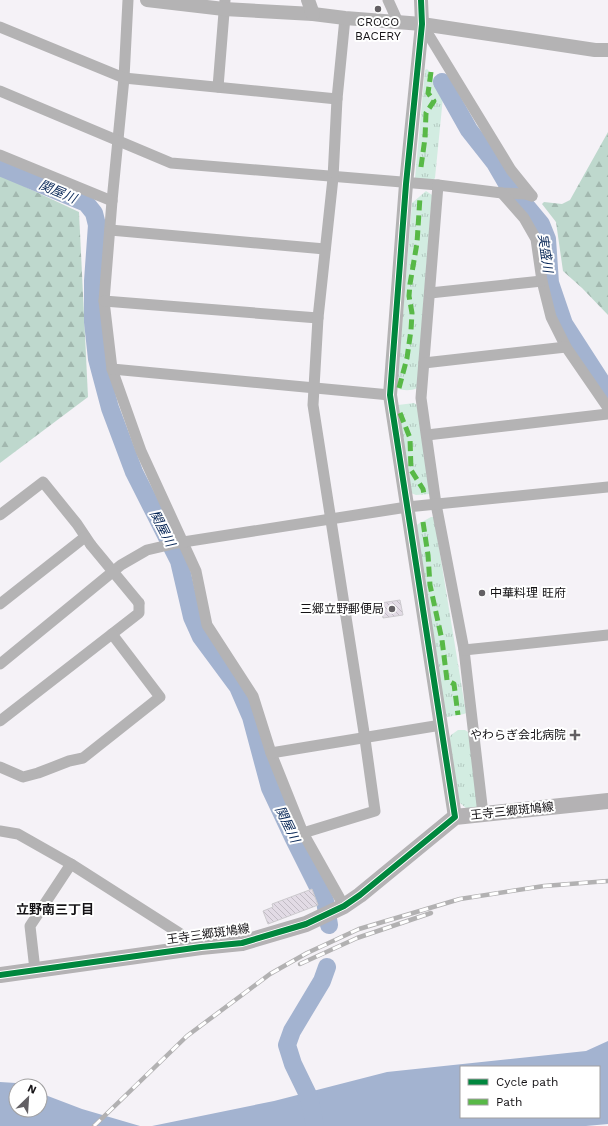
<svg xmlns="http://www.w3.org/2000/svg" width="608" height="1126" font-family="'Work Sans','Noto Sans JP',sans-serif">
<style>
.grass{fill:url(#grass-tufts)}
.forest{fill:url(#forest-firs)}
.water{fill:#a3b3d0;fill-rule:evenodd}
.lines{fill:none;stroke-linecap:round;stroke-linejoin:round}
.river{stroke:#a3b3d0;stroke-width:18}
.building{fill:url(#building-back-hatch);stroke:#cccace}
.minor{stroke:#b4b3b4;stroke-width:11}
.tertiary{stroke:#b4b3b4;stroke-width:14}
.secondary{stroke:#b4b2b4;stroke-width:16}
.rail-casing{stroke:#b2b1b2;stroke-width:4.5}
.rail{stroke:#fff;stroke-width:3;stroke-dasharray:9;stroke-linecap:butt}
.minor-bridge{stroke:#b4b3b4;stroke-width:11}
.quiet{stroke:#58b947;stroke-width:5;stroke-dasharray:10 5;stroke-linecap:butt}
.cycleway-casing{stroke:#fff;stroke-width:8}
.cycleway{stroke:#00873e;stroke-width:6}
.poi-dot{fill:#636064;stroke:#fff;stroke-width:1.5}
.labels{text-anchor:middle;stroke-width:4;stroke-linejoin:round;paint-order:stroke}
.poi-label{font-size:12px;fill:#141215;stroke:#fff;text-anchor:end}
.street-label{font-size:12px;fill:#141215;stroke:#fff}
.water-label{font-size:13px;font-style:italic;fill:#082757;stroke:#fff}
.neighbourhood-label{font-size:13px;font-weight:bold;fill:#141215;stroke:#fff}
</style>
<defs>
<pattern id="grass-tufts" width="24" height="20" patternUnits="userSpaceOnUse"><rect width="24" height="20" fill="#d2ece1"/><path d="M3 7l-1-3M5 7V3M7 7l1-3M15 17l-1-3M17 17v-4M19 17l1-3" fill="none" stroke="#b3c9c0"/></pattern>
<pattern id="forest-firs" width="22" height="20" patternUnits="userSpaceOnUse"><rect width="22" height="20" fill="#bed8cd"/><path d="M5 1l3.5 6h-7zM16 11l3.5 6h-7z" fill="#a2b8af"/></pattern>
<pattern id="building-back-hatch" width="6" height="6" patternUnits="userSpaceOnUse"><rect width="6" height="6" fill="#e2dbe5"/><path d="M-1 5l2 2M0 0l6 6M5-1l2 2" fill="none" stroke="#c1bbc4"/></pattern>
</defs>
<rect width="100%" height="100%" fill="#f5f2f7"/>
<g class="grass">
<path d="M427,69L429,71L443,94V97L435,178L432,181L415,178L425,70Z"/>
<path d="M426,191L432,195L417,388C412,391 402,391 397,388L412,203Z"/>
<path d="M414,403L417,405L431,490L429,494L416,495L411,493L398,405Z"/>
<path d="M431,517H434L466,713L464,714L447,717L445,713L416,526L418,524Z"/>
<path d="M458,730H465L468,732L480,809L466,808L460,803L458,798L449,739L451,735Z"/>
</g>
<g class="forest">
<path d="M608,132V315L582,288L563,271L556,222L542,204L544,202L562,204L570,200Z"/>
<path d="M0,175L79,212L88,397L0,463Z"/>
</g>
<g class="water">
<path d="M608,1041V1124L586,1126H152L274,1101L387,1072L586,1051ZM461,1067H599V1117H461Z"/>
<path d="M0,1082L16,1083L22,1086H16V1110H40V1093L82,1109L140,1126H0Z"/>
</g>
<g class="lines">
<g class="river">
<path d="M442,82L469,130L495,163L506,182L541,224L547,239L550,283L564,324L608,392"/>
<path d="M0,167L86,203L94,213L97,225L93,281V322L97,359L110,408L134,472L179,561L192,617L201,637L238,687L251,717L270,788L293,837L325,901L329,925"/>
<path d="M315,1126L309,1097L293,1064L287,1045L292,1031L322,981L327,967"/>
</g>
</g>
<g class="building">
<path d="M400,600L403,615L383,618L381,603Z"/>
<path d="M312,889L318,905L268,924L263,911L273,907L272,904Z"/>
</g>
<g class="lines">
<g class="minor">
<path d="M128,0L124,78L112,201L104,301L112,369L141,451L196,571L207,625L253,696L271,753L303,833L344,906"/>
<path d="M388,0L398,22"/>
<path d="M422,24L511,170L532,196"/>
<path d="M0,27L124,78L337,99"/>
<path d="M218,87L225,0"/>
<path d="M0,91L171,163L438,185L502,193L525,194L532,196"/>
<path d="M0,155L112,201"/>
<path d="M438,185L421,398L436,504L464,650L483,814"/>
<path d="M502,193L524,218L536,239L542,281L551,317L566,347L608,408"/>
<path d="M110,230L325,249"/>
<path d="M430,293L542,281"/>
<path d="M104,301L318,318"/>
<path d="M424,363L566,347"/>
<path d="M112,369L390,395"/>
<path d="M427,435L608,414"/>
<path d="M0,515L43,482L77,524L91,545"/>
<path d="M0,604L85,537"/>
<path d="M464,650L608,635"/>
<path d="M0,664L121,565L147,550L177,543L407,507L608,487"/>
<path d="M0,721L139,613V603"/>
<path d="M271,753L441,725"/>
<path d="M0,767L23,777L38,773L69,761L83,758L160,697L112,634"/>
<path d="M0,831L18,834L71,864L201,947"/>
<path d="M303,833L375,811L365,739L313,405L318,318L333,178L337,99L345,18"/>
<path d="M35,970L30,926L71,864"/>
</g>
<g class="tertiary">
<path d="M147,0L224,9L313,14L345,18L422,24L595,50H608"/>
<path d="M308,0L313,14"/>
<path d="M421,0L422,24L406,184L390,395L455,817"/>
</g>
<path class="secondary" d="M0,975L201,947L242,943L306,924L344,906L360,895L455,817L608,801"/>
<g class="rail-casing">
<g id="rail">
<path d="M300,964L357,938L431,913"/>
<path d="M94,1126L187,1036L270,974L307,953L359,929L460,899L544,886L608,881"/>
</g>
</g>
<use href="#rail" class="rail"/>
<path class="minor-bridge" d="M91,545L139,603"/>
<g class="quiet">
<path d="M421,167L425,138L426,113L434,101L428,93L431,72"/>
<path d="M399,388L407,358L411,330L412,313L409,296L410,284L417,243L420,197"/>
<path d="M400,413L410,438L411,470L423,489L424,494"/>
<path d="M423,522L428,555L430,585L442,640L447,680L454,684L458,715"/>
</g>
<g class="cycleway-casing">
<path id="cycleway" d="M0,975L201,947L242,943L306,924L344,906L360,895L455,817L390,395L406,184L422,24L421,0"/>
</g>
<use href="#cycleway" class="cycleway"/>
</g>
<g class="poi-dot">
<circle cx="378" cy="9" r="4"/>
<circle cx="482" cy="593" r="4"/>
<circle cx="392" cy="609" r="4"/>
<path d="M573 729h4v4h4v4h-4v4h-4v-4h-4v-4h4z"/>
</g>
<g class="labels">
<g class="poi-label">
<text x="378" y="26" text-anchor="middle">CROCO<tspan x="378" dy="14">BACERY</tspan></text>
<text x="490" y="597" text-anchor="start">中華料理 旺府</text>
<text x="384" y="613">三郷立野郵便局</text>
<text x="566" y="739">やわらぎ会北病院</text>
</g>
<g class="street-label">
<text transform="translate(512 811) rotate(-6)" y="4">王寺三郷斑鳩線</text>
<text transform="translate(208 934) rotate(-8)" y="4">王寺三郷斑鳩線</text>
</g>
<g class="water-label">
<text transform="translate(58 191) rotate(23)" y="5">関屋川</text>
<text transform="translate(546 253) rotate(82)" y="5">実盛川</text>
<text transform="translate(163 528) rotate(63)" y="5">関屋川</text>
<text transform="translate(288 824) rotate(64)" y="5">関屋川</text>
</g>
<g class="neighbourhood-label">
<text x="55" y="914">立野南三丁目</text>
</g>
</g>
<rect x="460" y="1066" width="140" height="52" fill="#ffffff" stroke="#a1a0a1"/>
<rect x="468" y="1079" width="20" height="6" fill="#00873e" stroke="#a1a0a1"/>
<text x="496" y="1086" font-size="12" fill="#141215">Cycle path</text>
<rect x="468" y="1099" width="20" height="6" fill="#58b947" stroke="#a1a0a1"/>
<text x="496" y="1106" font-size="12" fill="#141215">Path</text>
<g transform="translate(28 1098) rotate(25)"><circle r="19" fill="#ffffff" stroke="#a1a0a1"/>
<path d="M0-3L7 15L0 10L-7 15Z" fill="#636064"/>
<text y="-6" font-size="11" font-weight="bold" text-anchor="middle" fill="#141215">N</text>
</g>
</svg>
